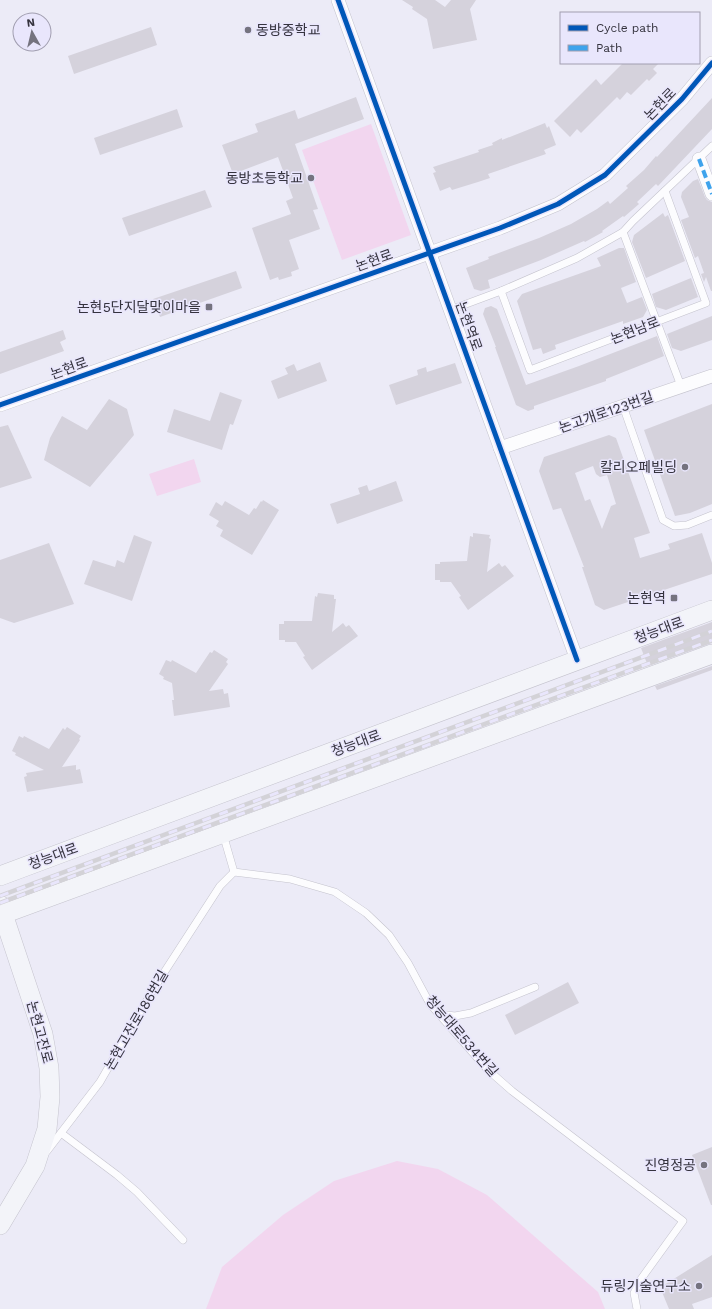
<svg xmlns="http://www.w3.org/2000/svg" width="712" height="1309" font-family="'Work Sans','Noto Sans KR',sans-serif">
<style>
.green{fill:#f2d6ef}
.building{fill:#d5d2dc;fill-rule:evenodd}
.lines{fill:none;stroke-linecap:round;stroke-linejoin:round}
.lane-casing{stroke:#c4c3cd;stroke-width:8}
.street-casing{stroke:#c4c3cd;stroke-width:14}
.secondary-casing{stroke:#c4c3cd;stroke-width:20}
.lane{stroke:#fcfcfe;stroke-width:7}
.street{stroke:#fcfcfe;stroke-width:13}
.secondary{stroke:#f3f4f9;stroke-width:19}
.rail-casing{stroke:#d3d2d7;stroke-width:4.5}
.rail{stroke:#e9e6fc;stroke-width:3;stroke-dasharray:9;stroke-linecap:butt}
.quiet{stroke:#3ea3ec;stroke-width:4;stroke-dasharray:8 4;stroke-linecap:butt}
.cycleway-casing{stroke:#e9e6fc;stroke-width:8}
.cycleway{stroke:#0057b8;stroke-width:5}
.poi-dot{fill:#75737f;stroke:#e9e6fc;stroke-width:1.5}
.labels{text-anchor:middle;stroke-width:3;stroke-linejoin:round;paint-order:stroke}
.poi-label{font-size:14px;fill:#35333e;stroke:#e9e6fc;text-anchor:end}
.street-label{font-size:14px;fill:#35333e;stroke:#e9e6fc}
</style>
<rect width="100%" height="100%" fill="#ecebf7"/>
<g class="green">
<path d="M371,124L411,235L342,260L302,150Z"/>
<path d="M194,459L201,482L157,496L149,474Z"/>
<path d="M397,1161L438,1169L487,1195L598,1292L605,1309H206L222,1267L283,1215L334,1181Z"/>
</g>
<g class="building">
<path d="M402,0H435L445,7L451,0H476L470,9L477,40L433,49L427,19L412,9L413,7Z"/>
<path d="M151,27L157,45L74,74L68,56Z"/>
<path d="M623,63H659L653,69L657,73L649,81L647,79L631,95L627,92L620,100L617,97L581,133L577,129L570,137L554,121L596,79L601,85Z"/>
<path d="M356,97L364,119L295,144L318,209L313,210L320,229L289,240L299,269L291,272L292,276L279,280L278,277L270,280L252,228L291,214L286,201L293,198L278,157L233,174L222,145L258,132L255,124L295,110L298,119Z"/>
<path d="M712,98V129L658,186L656,184L637,202L639,204L624,217L623,216L602,231L603,232L585,242L584,241L541,260L488,280L490,288L481,291L474,289L466,268L489,259L488,257L539,238L571,224L597,209L608,201L610,204L628,188L626,186L644,170L656,156L657,157Z"/>
<path d="M177,109L183,127L100,155L94,138Z"/>
<path d="M545,123L547,128L549,126L556,145L544,150L546,154L488,174L490,178L478,182L452,190L450,187L440,191L433,173L436,172L433,167L479,152L478,150L493,145L492,143L502,138V140Z"/>
<path d="M698,179L705,197L707,200L712,202V291H711L706,277L704,282L701,274L704,273L698,256L695,258L681,220L689,217L681,197L682,192L693,181Z"/>
<path d="M205,190L212,207L129,236L122,218Z"/>
<path d="M663,213L665,217L668,215L671,223L685,261L646,278L632,242L634,235Z"/>
<path d="M619,248H624L636,282L621,288L627,303L642,297L647,310L643,317L623,324V321L555,345L556,349L543,354L541,348L533,350L517,301L522,294L601,266L597,258Z"/>
<path d="M236,271L242,288L160,317L153,299Z"/>
<path d="M691,278L698,297L666,310L656,307L652,294Z"/>
<path d="M491,306L497,309L526,385L579,366L657,336L664,356L606,379V381L534,406V409L528,411L516,405L495,347H496L483,314L485,308Z"/>
<path d="M712,316V340L681,351L672,348L667,334Z"/>
<path d="M63,330L66,339L60,342L64,351L0,374V352Z"/>
<path d="M320,362L327,381L278,399L271,381L288,374L285,368L294,364L297,371Z"/>
<path d="M455,363L462,383L396,405L389,385L418,375L417,370L426,367L427,372Z"/>
<path d="M220,392L242,400L233,425L230,424L222,450L167,432L174,409L210,421Z"/>
<path d="M109,399L127,409L134,435L90,487L44,460L50,438L62,416L87,430Z"/>
<path d="M712,404V504L690,513L675,516L644,430Z"/>
<path d="M8,425L32,478L0,488V427Z"/>
<path d="M609,435L616,438L650,533L634,538L640,558L670,549L668,544L702,533L712,563V574L604,610L595,605L582,567H584L561,508L553,510L539,471L544,457ZM593,466L596,474L600,477L607,475L616,504L611,506L602,529L590,499L585,501L575,473Z"/>
<path d="M396,481L403,501L337,524L330,504L360,494L358,488L367,485L369,491Z"/>
<path d="M263,500L279,510L252,555L220,536L223,530L216,526L219,521L209,515L216,502L222,506L225,501L249,515L254,508L256,509L261,501L262,502Z"/>
<path d="M473,533L490,535L489,538L491,539L487,572L499,563L502,567L505,565L514,576L468,610L459,597L461,596L451,582H440V580H435V564H440V562L467,561L470,536L473,537Z"/>
<path d="M134,535L152,542L132,601L84,584L93,560L115,567L117,560L124,563Z"/>
<path d="M49,543L74,604L14,623L0,618V560Z"/>
<path d="M318,593L334,595V599H336L332,632L343,623L346,627L349,625L358,636L312,670L303,657L305,656L296,642H285V640H279V624H284V621H312L315,596L317,597Z"/>
<path d="M712,622V643L648,666L641,648Z"/>
<path d="M214,650L228,659L226,662L228,664L209,691L223,689L224,694L228,693L230,707L174,716L172,700H174L172,683L163,679L164,677L159,674L166,660L171,662L172,660L196,673L210,652L212,653Z"/>
<path d="M712,666V670L657,690L655,686Z"/>
<path d="M67,727L81,736L79,739L80,740L62,767L76,765V770L80,769L83,783L27,792L24,777L27,776L26,773L44,770L15,755L16,753L12,751L19,736L23,738L24,736L49,749L63,728L65,730Z"/>
<path d="M568,982L579,1003L515,1035L505,1015Z"/>
<path d="M712,1147V1205H711L692,1155Z"/>
<path d="M712,1255V1297L692,1304L694,1309H669L662,1292L664,1285Z"/>
</g>
<g class="lines">
<g class="lane-casing">
<g id="lane">
<path d="M623,232L681,386"/>
<path d="M501,291L530,370L706,303L665,191"/>
<path d="M450,310L501,291L577,258L623,232L633,221L712,146"/>
<path d="M623,406L663,520L674,526L687,525L712,515"/>
<path d="M223,834L234,872L290,879L335,892L366,913L389,935L408,963L430,1004L487,1069L512,1091L683,1221L641,1279L634,1293L637,1309"/>
<path d="M439,1014L455,1016L471,1013L535,987"/>
<path d="M61,1133L117,1175L137,1192L183,1240"/>
<path d="M47,1151L100,1082L154,988L220,886L234,872"/>
</g>
</g>
<g class="street-casing">
<g id="street">
<path d="M338,0L577,660"/>
<path d="M699,159L712,194"/>
<path d="M0,405L500,228L558,204L605,175L682,99L712,63"/>
<path d="M500,448L712,376"/>
</g>
</g>
<g class="secondary-casing">
<g id="secondary">
<path d="M0,876L712,610"/>
<path d="M0,905L43,1034L49,1068L50,1097L47,1129L35,1166L0,1225"/>
<path d="M0,915L712,654"/>
</g>
</g>
<use href="#lane" class="lane"/>
<use href="#street" class="street"/>
<use href="#secondary" class="secondary"/>
<g class="rail-casing">
<g id="rail">
<path d="M0,896L712,631"/>
<path d="M0,903L712,640"/>
</g>
</g>
<use href="#rail" class="rail"/>
<path class="quiet" d="M699,159L712,194"/>
<g class="cycleway-casing">
<g id="cycleway">
<path d="M338,0L577,660"/>
<path d="M0,405L500,228L558,204L605,175L682,99L712,63"/>
</g>
</g>
<use href="#cycleway" class="cycleway"/>
</g>
<g class="poi-dot">
<circle cx="248" cy="30" r="4"/>
<circle cx="311" cy="178" r="4"/>
<rect x="205" y="303" width="8" height="8" rx="2"/>
<circle cx="685" cy="467" r="4"/>
<rect x="670" y="594" width="8" height="8" rx="2"/>
<circle cx="704" cy="1165" r="4"/>
<circle cx="699" cy="1286" r="4"/>
</g>
<g class="labels">
<g class="poi-label">
<text x="256" y="35" text-anchor="start">동방중학교</text>
<text x="303" y="183">동방초등학교</text>
<text x="201" y="312">논현5단지달맞이마을</text>
<text x="677" y="472">칼리오페빌딩</text>
<text x="666" y="603">논현역</text>
<text x="696" y="1170">진영정공</text>
<text x="691" y="1291">듀링기술연구소</text>
</g>
<g class="street-label">
<text transform="translate(660 104) rotate(-46)" y="5">논현로</text>
<text transform="translate(374 260) rotate(-20)" y="5">논현로</text>
<text transform="translate(469 326) rotate(70)" y="5">논현역로</text>
<text transform="translate(635 330) rotate(-21)" y="5">논현남로</text>
<text transform="translate(69 368) rotate(-20)" y="5">논현로</text>
<text transform="translate(606 412) rotate(-19)" y="5">논고개로123번길</text>
<text transform="translate(659 630) rotate(-20)" y="5">청능대로</text>
<text transform="translate(356 743) rotate(-20)" y="5">청능대로</text>
<text transform="translate(53 856) rotate(-20)" y="5">청능대로</text>
<text transform="translate(136 1020) rotate(-60)" y="5">논현고잔로186번길</text>
<text transform="translate(40 1032) rotate(75)" y="5">논현고잔로</text>
<text transform="translate(462 1036) rotate(49)" y="5">청능대로534번길</text>
</g>
</g>
<rect x="560" y="12" width="140" height="52" fill="#e9e6fc" stroke="#a19eb0"/>
<rect x="568" y="25" width="20" height="6" fill="#0057b8" stroke="#a19eb0"/>
<text x="596" y="32" font-size="12" fill="#35333e">Cycle path</text>
<rect x="568" y="45" width="20" height="6" fill="#3ea3ec" stroke="#a19eb0"/>
<text x="596" y="52" font-size="12" fill="#35333e">Path</text>
<g transform="translate(32 32) rotate(352)"><circle r="19" fill="#e9e6fc" stroke="#a19eb0"/>
<path d="M0-3L7 15L0 10L-7 15Z" fill="#75737f"/>
<text y="-6" font-size="11" font-weight="bold" text-anchor="middle" fill="#35333e">N</text>
</g>
</svg>
